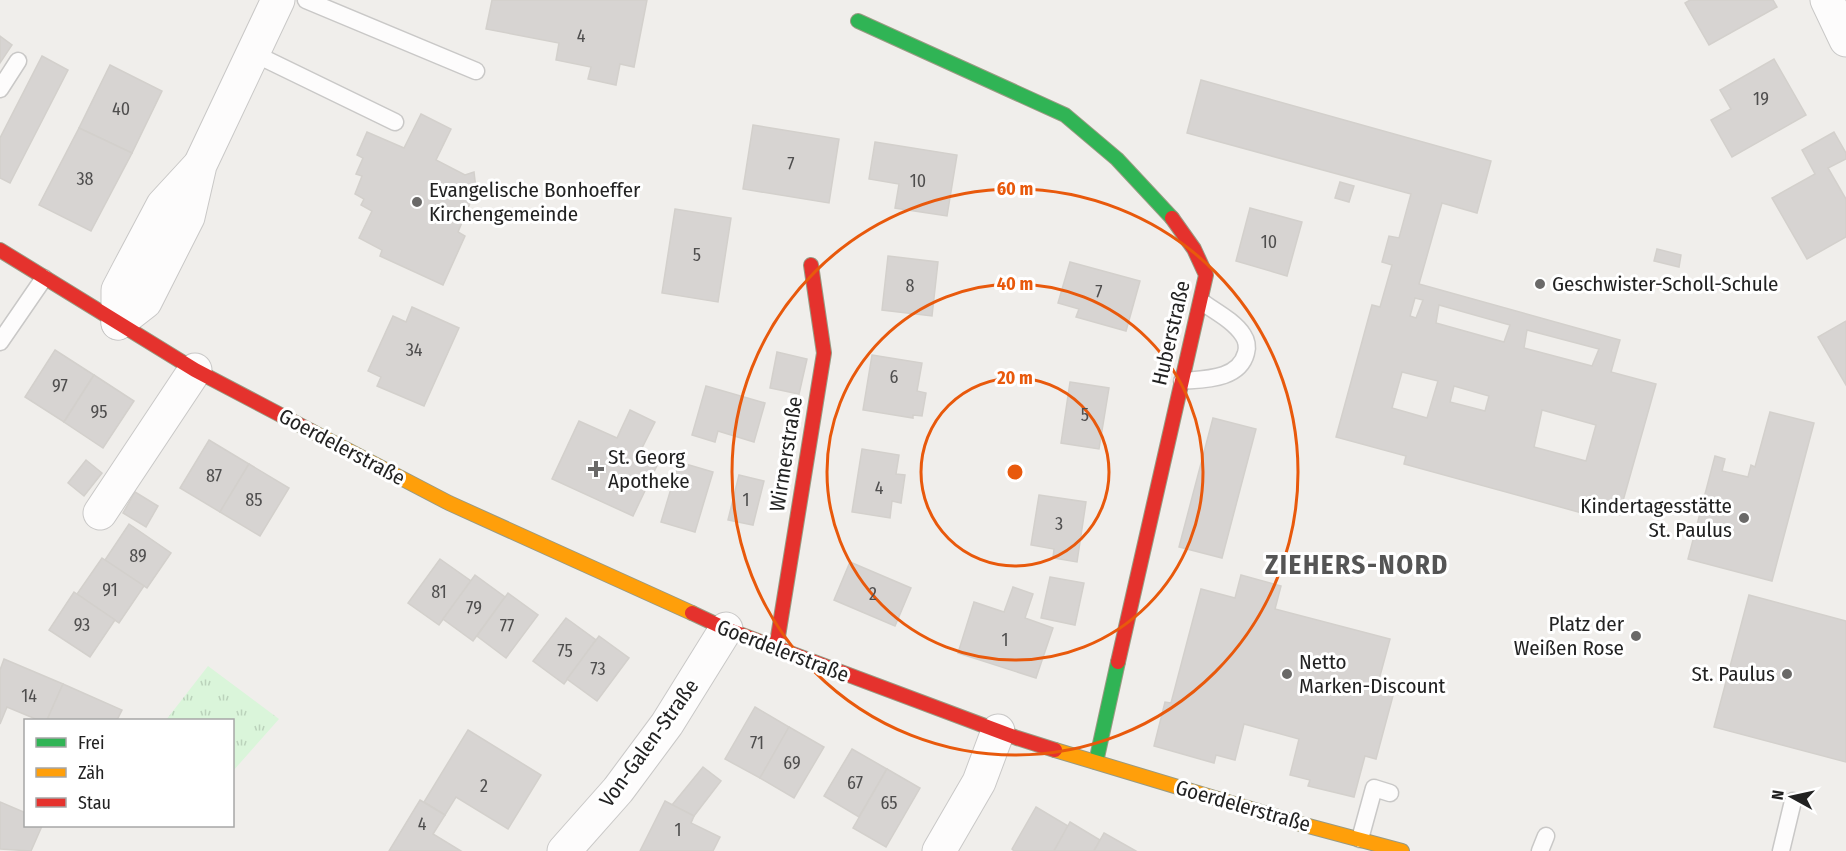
<svg xmlns="http://www.w3.org/2000/svg" width="1846" height="851" font-family="'Fira Sans Condensed',sans-serif">
<style>
.park{fill:url(#park-tufts)}
.building{fill:#d7d4d2;stroke:#d3d0cc;stroke-width:1.5;fill-rule:evenodd}
.lines{fill:none;stroke-linecap:round;stroke-linejoin:round}
.lane-casing{stroke:#c9c8c7;stroke-width:19}
.street-casing{stroke:#c9c8c7;stroke-width:35}
.fast-casing{stroke:#999a82;stroke-width:16}
.slow-casing{stroke:#999a82;stroke-width:16}
.jam-casing{stroke:#999a82;stroke-width:16}
.lane{stroke:#fdfcfc;stroke-width:16}
.street{stroke:#fdfcfc;stroke-width:33}
.fast{stroke:#30b455;stroke-width:14}
.slow{stroke:#ff9f0a;stroke-width:14}
.jam{stroke:#e5322d;stroke-width:14}
.ring{fill:none;stroke:#e8590c;stroke-width:3}
.poi-dot{fill:#6a6968;stroke:#fff;stroke-width:2}
.labels{text-anchor:middle;stroke-width:6;stroke-linejoin:round;paint-order:stroke}
.number-label{font-size:18px;fill:#4f4e4e}
.poi-label{font-size:21px;fill:#222;stroke:#fff;text-anchor:start}
.street-label{font-size:21px;fill:#222;stroke:#fff}
.district-label{font-size:27px;font-weight:bold;letter-spacing:1.5px;fill:#555;stroke:#fff}
.centre{fill:#e8590c;stroke:#fff;stroke-width:3}
.ring-label{font-size:18px;text-anchor:middle;font-weight:bold;fill:#e8590c;stroke:#fff;stroke-width:6;stroke-linejoin:round;paint-order:stroke}
</style>
<defs>
<pattern id="park-tufts" width="24" height="20" patternUnits="userSpaceOnUse" patternTransform="scale(1.5)"><rect width="24" height="20" fill="#daf5da"/><path d="M3 7l-1-3M5 7V3M7 7l1-3M15 17l-1-3M17 17v-4M19 17l1-3" fill="none" stroke="#bbd2bb"/></pattern>
</defs>
<rect width="100%" height="100%" fill="#f0eeeb"/>
<path class="park" d="M208,666L279,719L233,771L232,720H166Z"/>
<g class="building">
<path d="M492,0H647L634,67L620,64L616,85L588,79L591,67L556,60L559,43L486,29Z"/>
<path d="M1690,0H1773L1777,7L1709,45L1685,3Z"/>
<path d="M0,36L12,45L0,63Z"/>
<path d="M42,56L68,70L10,183L0,178V138Z"/>
<path d="M1774,59L1806,115L1732,157L1711,120L1731,109L1720,90Z"/>
<path d="M110,65L162,91L132,153L79,128Z"/>
<path d="M1201,80L1491,161L1477,213L1442,203L1419,284L1620,340L1611,372L1656,384L1619,515L1584,505L1582,513L1404,464L1406,456L1336,437L1372,305L1380,307L1392,265L1382,262L1389,236L1399,238L1411,194L1187,133ZM1415,298L1423,300L1416,318L1410,316ZM1439,305L1510,325L1504,342L1436,323ZM1527,330L1599,349L1592,366L1524,348ZM1402,372L1438,381L1427,418L1392,408ZM1454,386L1489,396L1485,411L1450,402ZM1542,410L1596,425L1586,461L1534,447Z"/>
<path d="M421,114L451,129L436,160L465,175L474,172L476,189L458,232L465,236L443,285L380,256L382,250L359,238L372,211L361,205L364,199L355,194L362,176L356,174L363,158L357,155L367,132L404,148Z"/>
<path d="M753,125L839,139L829,203L743,189Z"/>
<path d="M79,128L132,153L91,231L39,205Z"/>
<path d="M1834,132L1846,153V159L1828,168L1846,199V237L1807,259L1772,198L1815,174L1802,150Z"/>
<path d="M875,142L957,155L947,216L895,208L899,184L869,179Z"/>
<path d="M1340,182L1354,186L1349,202L1335,198Z"/>
<path d="M1250,208L1302,222L1287,276L1236,261Z"/>
<path d="M675,209L731,218L718,302L662,293Z"/>
<path d="M1657,249L1681,255L1679,267L1654,261Z"/>
<path d="M888,256L938,262L932,316L882,310Z"/>
<path d="M1070,262L1140,281L1126,331L1076,317L1079,309L1058,303Z"/>
<path d="M412,307L459,328L424,406L377,386L381,377L368,371L393,316L406,322Z"/>
<path d="M1846,321V385L1818,337Z"/>
<path d="M55,350L94,375L64,422L25,397Z"/>
<path d="M777,352L807,359L799,394L770,388Z"/>
<path d="M872,355L922,363L917,391L926,393L922,416L913,415V418L863,410Z"/>
<path d="M94,375L134,401L103,448L64,422Z"/>
<path d="M1070,382L1109,388L1099,449L1061,443Z"/>
<path d="M706,386L765,403L754,442L718,431L715,442L692,435Z"/>
<path d="M630,410L655,422L641,450L660,459L633,516L552,479L579,421L617,438Z"/>
<path d="M1770,412L1814,423L1772,581L1688,559L1715,456L1725,459L1722,471L1748,477L1751,465L1755,467Z"/>
<path d="M1213,418L1256,429L1222,558L1179,547Z"/>
<path d="M209,440L249,464L220,512L180,488Z"/>
<path d="M862,449L899,455L896,474L905,475L901,503L892,501L890,518L852,512Z"/>
<path d="M86,460L102,473L84,496L68,483Z"/>
<path d="M679,462L713,472L695,532L661,522Z"/>
<path d="M249,464L289,488L260,536L220,512Z"/>
<path d="M739,475L764,481L753,525L728,520Z"/>
<path d="M135,492L158,506L146,527L123,513Z"/>
<path d="M1039,495L1086,502L1077,562L1053,558L1054,549L1031,545Z"/>
<path d="M129,524L171,553L147,588L105,560Z"/>
<path d="M102,558L144,586L119,623L77,594Z"/>
<path d="M440,559L471,581L439,625L408,603Z"/>
<path d="M850,562L911,588L895,626L834,600Z"/>
<path d="M475,575L505,597L473,641L443,619Z"/>
<path d="M1241,575L1281,586L1275,609L1390,639L1377,687L1394,692L1376,759L1365,756L1354,797L1308,786L1310,780L1290,775L1299,739L1244,724L1235,760L1216,755L1214,763L1154,746L1165,702L1171,703L1201,589L1235,598Z"/>
<path d="M1050,577L1084,583L1075,625L1041,618Z"/>
<path d="M1013,587L1033,594L1025,618L1053,628L1036,678L958,653L974,602L1004,612Z"/>
<path d="M74,592L115,620L90,657L49,630Z"/>
<path d="M508,593L538,615L506,658L477,636Z"/>
<path d="M1749,595L1846,621V762L1714,727Z"/>
<path d="M566,618L596,640L564,684L533,661Z"/>
<path d="M599,636L629,658L597,701L567,679Z"/>
<path d="M4,659L63,684L47,720H38L7,707L0,724V670Z"/>
<path d="M63,684L122,710L117,720H47Z"/>
<path d="M755,707L789,727L760,778L725,759Z"/>
<path d="M789,727L824,747L794,798L760,778Z"/>
<path d="M468,730L541,775L508,829L456,797L445,815L424,802Z"/>
<path d="M852,749L887,769L859,817L824,796Z"/>
<path d="M703,767L721,781L694,816L672,805Z"/>
<path d="M887,769L920,788L886,847L853,828Z"/>
<path d="M420,800L445,815L433,834L461,851H389Z"/>
<path d="M665,801L694,816L691,823L720,837L713,851H640Z"/>
<path d="M0,802L26,813V826H42L31,851L0,849Z"/>
<path d="M1036,807L1068,826L1054,851H1014L1012,849Z"/>
<path d="M1070,822L1100,840L1094,851H1054Z"/>
<path d="M1104,833L1136,851H1094Z"/>
</g>
<g class="lines">
<g class="lane-casing">
<g id="lane">
<path d="M306,0L476,71"/>
<path d="M253,53L395,122"/>
<path d="M0,89L18,61"/>
<path d="M0,342L44,278"/>
<path d="M1182,381C1204,379 1239,380 1246,353C1248,346 1247,341 1243,335C1234,321 1216,312 1202,302"/>
<path d="M1360,839L1374,788L1390,793"/>
<path d="M1540,851L1546,836"/>
<path d="M1781,851L1793,801"/>
</g>
</g>
<g class="street-casing">
<g id="street">
<path d="M1827,0L1846,40"/>
<path d="M118,323L145,302L188,217L200,165L278,0"/>
<path d="M118,323V290L129,269L163,205L198,167"/>
<path d="M100,513L195,370"/>
<path d="M564,851L618,790L667,724L726,629"/>
<path d="M939,851L979,782L998,731"/>
</g>
</g>
<g class="fast-casing">
<g id="fast">
<path d="M858,21L1065,115L1117,159L1172,218"/>
<path d="M1096,762L1118,662"/>
</g>
</g>
<g class="slow-casing">
<g id="slow">
<path d="M311,431L449,503L692,613"/>
<path d="M1055,750L1301,824L1402,851"/>
</g>
</g>
<g class="jam-casing">
<g id="jam">
<path d="M0,250L195,370L311,431"/>
<path d="M692,613L726,629L1017,738L1055,750"/>
<path d="M776,649L824,353L811,265"/>
<path d="M1118,662L1206,275L1194,249L1172,218"/>
</g>
</g>
<use href="#lane" class="lane"/>
<use href="#street" class="street"/>
<use href="#fast" class="fast"/>
<use href="#slow" class="slow"/>
<use href="#jam" class="jam"/>
</g>
<g class="ring">
<circle cx="1015" cy="472" r="94"/>
<circle cx="1015" cy="472" r="188"/>
<circle cx="1015" cy="472" r="283"/>
</g>
<g class="poi-dot">
<circle cx="417" cy="202" r="6"/>
<circle cx="1540" cy="284" r="6"/>
<path d="M593 460h6v6h6v6h-6v6h-6v-6h-6v-6h6z"/>
<circle cx="1744" cy="518" r="6"/>
<circle cx="1636" cy="636" r="6"/>
<circle cx="1287" cy="674" r="6"/>
<circle cx="1787" cy="674" r="6"/>
</g>
<g class="labels">
<g class="number-label">
<text x="581" y="42">4</text>
<text x="1761" y="105">19</text>
<text x="121" y="115">40</text>
<text x="791" y="170">7</text>
<text x="85" y="185">38</text>
<text x="918" y="187">10</text>
<text x="1269" y="248">10</text>
<text x="697" y="261">5</text>
<text x="910" y="292">8</text>
<text x="1099" y="298">7</text>
<text x="414" y="356">34</text>
<text x="894" y="383">6</text>
<text x="60" y="392">97</text>
<text x="99" y="418">95</text>
<text x="1085" y="421">5</text>
<text x="214" y="482">87</text>
<text x="879" y="494">4</text>
<text x="254" y="506">85</text>
<text x="746" y="506">1</text>
<text x="1059" y="530">3</text>
<text x="138" y="562">89</text>
<text x="110" y="596">91</text>
<text x="439" y="598">81</text>
<text x="873" y="600">2</text>
<text x="474" y="614">79</text>
<text x="82" y="631">93</text>
<text x="507" y="632">77</text>
<text x="1005" y="646">1</text>
<text x="565" y="657">75</text>
<text x="598" y="675">73</text>
<text x="29" y="702">14</text>
<text x="757" y="749">71</text>
<text x="792" y="769">69</text>
<text x="855" y="789">67</text>
<text x="484" y="792">2</text>
<text x="889" y="809">65</text>
<text x="422" y="830">4</text>
<text x="678" y="836">1</text>
</g>
<g class="poi-label">
<text x="429" y="197">Evangelische Bonhoeffer<tspan x="429" dy="24">Kirchengemeinde</tspan></text>
<text x="1552" y="291">Geschwister-Scholl-Schule</text>
<text x="608" y="464">St. Georg<tspan x="608" dy="24">Apotheke</tspan></text>
<text x="1732" y="513" text-anchor="end">Kindertagesstätte<tspan x="1732" dy="24">St. Paulus</tspan></text>
<text x="1624" y="631" text-anchor="end">Platz der<tspan x="1624" dy="24">Weißen Rose</tspan></text>
<text x="1299" y="669">Netto<tspan x="1299" dy="24">Marken-Discount</tspan></text>
<text x="1775" y="681" text-anchor="end">St. Paulus</text>
</g>
<g class="street-label">
<text transform="translate(1171 333) rotate(-77)" y="7">Huberstraße</text>
<text transform="translate(342 447) rotate(28)" y="7">Goerdelerstraße</text>
<text transform="translate(786 454) rotate(-81)" y="7">Wirmerstraße</text>
<text transform="translate(783 651) rotate(21)" y="7">Goerdelerstraße</text>
<text transform="translate(649 743) rotate(-54)" y="7">Von-Galen-Straße</text>
<text transform="translate(1243 806) rotate(16)" y="7">Goerdelerstraße</text>
</g>
<g class="district-label">
<text x="1357" y="574">ZIEHERS-NORD</text>
</g>
</g>
<circle cx="1015" cy="472" r="9" class="centre"/>
<g class="ring-label">
<text x="1015" y="195">60 m</text>
<text x="1015" y="290">40 m</text>
<text x="1015" y="384">20 m</text>
</g>
<rect x="24" y="719" width="210" height="108" fill="#ffffff" stroke="#a7a7a7" stroke-width="1.5"/>
<rect x="36" y="738" width="30" height="9" fill="#30b455" stroke="#a7a7a7" stroke-width="1.5"/>
<text x="78" y="749" font-size="18" fill="#222222">Frei</text>
<rect x="36" y="768" width="30" height="9" fill="#ff9f0a" stroke="#a7a7a7" stroke-width="1.5"/>
<text x="78" y="779" font-size="18" fill="#222222">Zäh</text>
<rect x="36" y="798" width="30" height="9" fill="#e5322d" stroke="#a7a7a7" stroke-width="1.5"/>
<text x="78" y="809" font-size="18" fill="#222222">Stau</text>
<g transform="translate(1792 797) rotate(278)" stroke="#ffffff" stroke-width="4.5" paint-order="stroke">
<path d="M0-4.5L10 22L0 15L-10 22Z" fill="#222222"/>
<text y="-9" font-size="16" font-weight="bold" text-anchor="middle" fill="#222222">N</text>
</g>
</svg>
